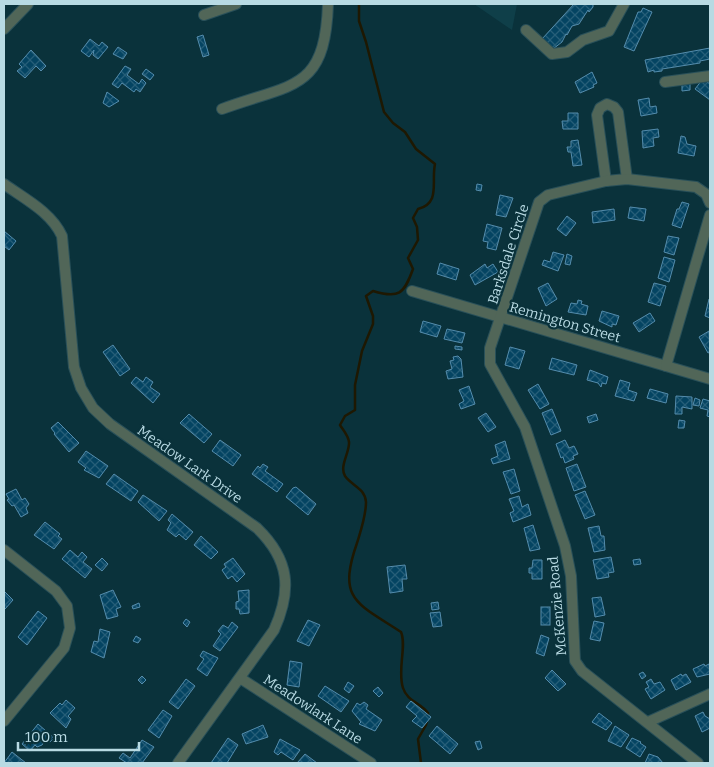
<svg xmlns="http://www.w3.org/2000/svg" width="714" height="767" font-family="Bitter,serif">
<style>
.built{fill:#0f3f49}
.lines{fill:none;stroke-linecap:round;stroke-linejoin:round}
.stream{stroke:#1e1802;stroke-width:2.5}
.building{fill:url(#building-cross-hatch);stroke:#548cac}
.minor-casing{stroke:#295059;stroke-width:12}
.minor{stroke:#516658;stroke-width:10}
.labels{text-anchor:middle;stroke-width:4.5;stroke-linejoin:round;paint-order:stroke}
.street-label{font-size:14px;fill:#b8dae3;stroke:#0a323b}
</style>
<defs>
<pattern id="building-cross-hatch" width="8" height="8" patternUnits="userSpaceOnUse" patternTransform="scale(1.25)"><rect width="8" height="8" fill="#044462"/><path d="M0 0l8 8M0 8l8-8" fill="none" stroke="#265e78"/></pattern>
</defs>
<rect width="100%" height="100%" fill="#0a323b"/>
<path class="built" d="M474,4H517L512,30Z"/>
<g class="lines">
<path class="stream" d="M359,4V21L366,42L384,112L393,123L405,132L416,149L435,164C431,182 441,203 418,209L413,218L417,227L418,240L408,258L413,269C404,294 399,299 373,291L366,296L373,316V324L362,351L355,385V410L345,416L340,425C343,430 348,435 349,442C350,452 339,466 345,476C352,486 365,488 366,502C366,516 361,530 357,543C337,600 357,603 401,632C407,646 397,670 403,688C407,701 421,703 428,713L426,725L418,739L421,763"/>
</g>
<g class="building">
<path d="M574,4H593V7L589,12L588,10L579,24L572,26L567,35L566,34L562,42L553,49L542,39Z"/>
<path d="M643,8L652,12L634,51L624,47L638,12H641Z"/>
<path d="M203,35L209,55L203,57L197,37Z"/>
<path d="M90,39L99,46L102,42L108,47L98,59L93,55L94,50L89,57L81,51Z"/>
<path d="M118,47L127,53L123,59L113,54Z"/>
<path d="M710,48V59L700,61V63L662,69V71L654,72V70L648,72L645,60Z"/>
<path d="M31,50L46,66L41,71L36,66L25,78L17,71L22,67L19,64Z"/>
<path d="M125,66L131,69L127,75L139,84L142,79L146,83L140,92L136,89L134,92L122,83L118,88L112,84Z"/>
<path d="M146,69L154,75L150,80L142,74Z"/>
<path d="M592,72L597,83L593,85L594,87L580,93L575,82Z"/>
<path d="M703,79L710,84V100L695,89Z"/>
<path d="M690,82V90L682,91V83Z"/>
<path d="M107,92L119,101L109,107L103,103Z"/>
<path d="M649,98L650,107L656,106L657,113L641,116L638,100Z"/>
<path d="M568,113H578V129H563L562,121H568Z"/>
<path d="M658,129L659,137L653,138L654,146L643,148L642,131Z"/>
<path d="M681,136L685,137L687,144L696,146L694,156L678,153Z"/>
<path d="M578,140L582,165L573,166L571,152H568L567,147H571V141Z"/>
<path d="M477,184L482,185L481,191L476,190Z"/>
<path d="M500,195L513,198L506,217L496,215Z"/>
<path d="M682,202L689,204L681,228L672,225L677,209H679Z"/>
<path d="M630,207L646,209L644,221L628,218Z"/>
<path d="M614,209L615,220L593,223L592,212Z"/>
<path d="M567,216L576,223L566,236L557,229Z"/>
<path d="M487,224L502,228L496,250L487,248L488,242L483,241Z"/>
<path d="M4,231L16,241L9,250L4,246Z"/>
<path d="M668,236L679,238L674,255L664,252Z"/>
<path d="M553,252L564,255L558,271L542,265L544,260L550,262Z"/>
<path d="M567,254L572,256L570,265L565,264Z"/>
<path d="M664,257L675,260L669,282L658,278Z"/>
<path d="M440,263L459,269L456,280L437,274Z"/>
<path d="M485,264L487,268L493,264L498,272L475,285L470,275Z"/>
<path d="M548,283L557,299L546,306L538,288Z"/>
<path d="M654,283L666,286L660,306L648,302Z"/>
<path d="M709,299H710V318L705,316Z"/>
<path d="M578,300L582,301L581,304L588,306L586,315L568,312L571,303L577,304Z"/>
<path d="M602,311L619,316L616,325L612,324V327L599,321Z"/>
<path d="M650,313L655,321L639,332L633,323Z"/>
<path d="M423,321L441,326L437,337L420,332Z"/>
<path d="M447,329L465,333L462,343L444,339Z"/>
<path d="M709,331L710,352L708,353L699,337Z"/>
<path d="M113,345L130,369L120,376L103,352Z"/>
<path d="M455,346L462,347V350L455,349Z"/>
<path d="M510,347L525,351L519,369L505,365Z"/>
<path d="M458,356L461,359L463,377L448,379L446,371L452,369L450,361L454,360L453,357Z"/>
<path d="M552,358L577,365L574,375L549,369Z"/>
<path d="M590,370L608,377L606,384L602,383L601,387L598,383L587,380Z"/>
<path d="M136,377L143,382L146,377L153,382L150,387L160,394L153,403L131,383Z"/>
<path d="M620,380L630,383L628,390L637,393L634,401L615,396Z"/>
<path d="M538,384L549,404L540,409L528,390Z"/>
<path d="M469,386L475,404L461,409L459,404L464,401L459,390Z"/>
<path d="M650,389L668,394L666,403L647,398Z"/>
<path d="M676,396L692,397V409L682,407V414H675Z"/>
<path d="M695,398L700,400L699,406L693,405Z"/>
<path d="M703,399L710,401V417L707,416L708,410L700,408Z"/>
<path d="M552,409L561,431L551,435L542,413Z"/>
<path d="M486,413L496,427L488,432L478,418Z"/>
<path d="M189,414L212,434L204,443L180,423Z"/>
<path d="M596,414L598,420L589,423L587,417Z"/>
<path d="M679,420L685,421L684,428H678Z"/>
<path d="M58,422L79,443L69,452L54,434L55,433L51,428Z"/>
<path d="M220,440L241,455L233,466L212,451Z"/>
<path d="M565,440L569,448L574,446L578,454L573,456L574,459L565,463L563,457L561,458L556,444Z"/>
<path d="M505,441L510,459L493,464L491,459L498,456L495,445Z"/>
<path d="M86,451L108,466L99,478L84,470L86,468L78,462Z"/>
<path d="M263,464L268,467L265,471L283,484L277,492L252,474L258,466L260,468Z"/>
<path d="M577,464L586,487L574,491L566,468Z"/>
<path d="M514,469L520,491L511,494L503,472Z"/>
<path d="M114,474L138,491L131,501L106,484Z"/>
<path d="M296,487L316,504L308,515L286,497L293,488Z"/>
<path d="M16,489L22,500L25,498L29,504L26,508L28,513L21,517L14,505L12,506L7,500L9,499L6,494Z"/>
<path d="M585,491L595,515L585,519L575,495Z"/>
<path d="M143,495L167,511L159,521L138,502Z"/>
<path d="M519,496L522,507L528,504L531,515L513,522L510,513L514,511L509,499Z"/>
<path d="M172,514L193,532L186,540L179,534L176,537L167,530L171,523L168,520Z"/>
<path d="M45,522L60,534L58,536L62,539L54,549L34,535Z"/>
<path d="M533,525L540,549L530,551L524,528Z"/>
<path d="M599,526L601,536H604L605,550L594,552L588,528Z"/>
<path d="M201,536L218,552L211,559L194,545Z"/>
<path d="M70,550L78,557L82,552L87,557L83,562L92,569L85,578L62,559Z"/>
<path d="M611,557L614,572L608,573L609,577L597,579L593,560Z"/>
<path d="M102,558L108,564L102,571L95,565Z"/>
<path d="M233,558L245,574L237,582L232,576L228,579L222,570L226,567L224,564Z"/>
<path d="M640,559L641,564L634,565L633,560Z"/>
<path d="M533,560H542V579H532V573H529V568H532Z"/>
<path d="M405,565L407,579H402L403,591L390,593L387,567Z"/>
<path d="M113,590L121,607L116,609L118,616L107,619L100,595Z"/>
<path d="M249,590V613L240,614L239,609H236V602L239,601L238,591Z"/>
<path d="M4,591L13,600L5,609L4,608Z"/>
<path d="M601,597L605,615L595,617L592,598Z"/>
<path d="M438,602L439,609L432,610L431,603Z"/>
<path d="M139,603L140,607L133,609L132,606Z"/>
<rect x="541" y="607" width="9" height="18"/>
<path d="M38,611L47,618L27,645L18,637Z"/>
<path d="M440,612L442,626L433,627L430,613Z"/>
<path d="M186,619L190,622L187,627L183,623Z"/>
<path d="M308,620L320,625L309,646L297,641Z"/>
<path d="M594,621L604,623L600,641L590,639Z"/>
<path d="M232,622L238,627L220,651L213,646L221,634L218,631L223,625L228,628Z"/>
<path d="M100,629L110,632L104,658L91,652L94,641L98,642Z"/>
<path d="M541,635L549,638L544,656L536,653Z"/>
<path d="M136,636L141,639L138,643L133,641Z"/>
<path d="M203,651L218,658L207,676L197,669L204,659L200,656Z"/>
<path d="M290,661L302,663L299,687L287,685Z"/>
<path d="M704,664L705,666L709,664L710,674L697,677L693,669Z"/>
<path d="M552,670L566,684L558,691L545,678Z"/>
<path d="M643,672L646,676L642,679L639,674Z"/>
<path d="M681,674L682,676L686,674L691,682L676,690L671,680Z"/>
<path d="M142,676L146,680L142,684L138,680Z"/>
<path d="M186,679L195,686L178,709L169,702Z"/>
<path d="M651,679L654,684L660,682L665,690L651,699L645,689L649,687L646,682Z"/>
<path d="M348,682L354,686L349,693L344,689Z"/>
<path d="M325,686L349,701L341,712L318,696Z"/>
<path d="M378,687L383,693L379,697L373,691Z"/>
<path d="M66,700L75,708L68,716L71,719L66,728L50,713L60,703L62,705Z"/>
<path d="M411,701L431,717L422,728L412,721L417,716L406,707Z"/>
<path d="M364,702L368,705L366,709L382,720L375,731L359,724L361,722L352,711L357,703L360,705Z"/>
<path d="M163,710L172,716L159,738L148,730Z"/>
<path d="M703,712L705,716L710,719V728L702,732L695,716Z"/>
<path d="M599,713L612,723L606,730L592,722Z"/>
<path d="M38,724L54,738L50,742L46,739L42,745L37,747L35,745L30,751L22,744Z"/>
<path d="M263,725L268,737L246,744L242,734Z"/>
<path d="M437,726L458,744L450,754L429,736Z"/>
<path d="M615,726L629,735L621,747L608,741Z"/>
<path d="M228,738L238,745L227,763H211Z"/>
<path d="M632,738L641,742L640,743L646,747L640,757L626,748Z"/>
<path d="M280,739L300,750L293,760L281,752L278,755L274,752Z"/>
<path d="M142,740L154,747L142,763H127L119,758L123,753L130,758Z"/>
<path d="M480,741L482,748L478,750L475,742Z"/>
<path d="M12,752L26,763H4Z"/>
<path d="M305,754L317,763H297Z"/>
<path d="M649,754L658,757L663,763H645Z"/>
</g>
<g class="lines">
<g class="minor-casing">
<g id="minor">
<path d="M204,15L236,4"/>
<path d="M4,29L28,4"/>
<path d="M526,30L552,54L567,52L583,40L609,31L624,4"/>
<path d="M665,82L710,76"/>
<path d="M222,109C292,83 325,92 328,4"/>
<path d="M606,181L597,115L600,108L607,104L614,107L618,112L627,179"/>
<path d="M4,184C25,199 51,212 62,236L74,367L81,388L93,408L110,424L257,528C290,560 292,590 274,630L178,763"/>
<path d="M412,291L710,379"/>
<path d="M666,366L710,215"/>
<path d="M4,550L56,591L67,606L70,628L64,648L4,721"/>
<path d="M240,678L371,763"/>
<path d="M648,722L710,694"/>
<path d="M698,763L582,671L575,661L571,576L565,546L525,427L490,364V348L539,202L548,195L606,181L627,179L696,187L706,194L710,203"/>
</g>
</g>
<use href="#minor" class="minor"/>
</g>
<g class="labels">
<g class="street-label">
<text transform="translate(508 254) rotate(-72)" y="5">Barksdale Circle</text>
<text transform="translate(565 322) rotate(16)" y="5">Remington Street</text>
<text transform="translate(190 464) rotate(35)" y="5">Meadow Lark Drive</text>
<text transform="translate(557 606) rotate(-95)" y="5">McKenzie Road</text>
<text transform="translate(313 709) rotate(33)" y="5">Meadowlark Lane</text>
</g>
</g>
<rect width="714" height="767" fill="none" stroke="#b8dae3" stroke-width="10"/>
<path d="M18 742v8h121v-8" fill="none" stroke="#b8dae3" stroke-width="2.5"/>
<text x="25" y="742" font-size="15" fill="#b8dae3" stroke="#0a323b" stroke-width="4" paint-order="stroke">100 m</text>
</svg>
